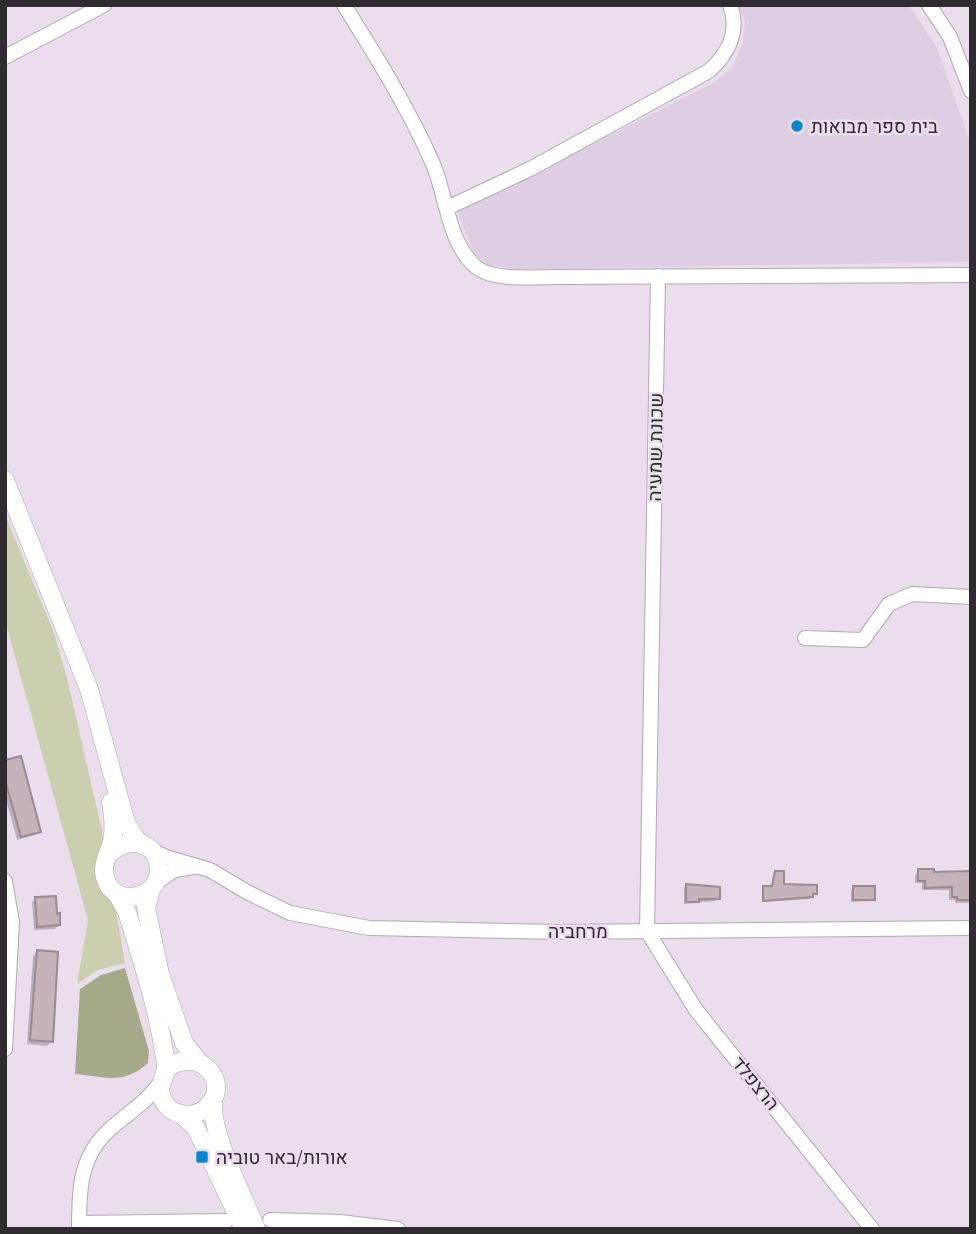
<svg xmlns="http://www.w3.org/2000/svg" width="976" height="1234" font-family="'IBM Plex Serif',Heebo,serif">
<style>
.built{fill:#decee2}
.green{fill:#cbcfb0}
.forest{fill:#a6aa8b}
.shadow{fill:#0003}
.building{fill:#c4b3bb;stroke:#9a8a91;stroke-width:2}
.lines{fill:none;stroke-linecap:round;stroke-linejoin:round}
.minor-casing{stroke:#b2a7b4;stroke-width:16}
.major-casing{stroke:#b2a7b4;stroke-width:19}
.minor{stroke:#fff;stroke-width:14}
.major{stroke:#fff;stroke-width:18}
.poi-dot{fill:#0e83cc;stroke:#eadeec;stroke-width:2.5}
.labels{text-anchor:middle;stroke-width:5;stroke-linejoin:round;paint-order:stroke}
.poi-label{font-size:19px;fill:#2f2b30;stroke:#eadeec;text-anchor:start}
.street-label{font-size:19px;fill:#2f2b30;stroke:#eadeec}
</style>
<rect width="100%" height="100%" fill="#eadeec"/>
<path class="built" d="M738,5H909L937,48L971,144V262L516,269L488,265L473,252L458,212L715,82L732,68L742,45L745,22Z"/>
<path class="green" d="M5,515L54,633L68,682L102,831L125,963L98,970L77,984L88,920L5,620Z"/>
<path class="forest" d="M125,968L149,1051L148,1063C124,1085 106,1077 75,1074L80,989L101,975Z"/>
<g class="shadow">
<path d="M5,762L39,831L35,835L17,840L5,796Z"/>
<path d="M919,871L932,873H971V903H955V900H949V890H922V883H915V875Z"/>
<path d="M776,873L782,886L815,893L809,899L762,902V890L771,888Z"/>
<path d="M687,886L718,898L716,901L684,904V888Z"/>
<path d="M854,888L873,899L871,901L851,902V890Z"/>
<path d="M36,898L59,925L55,929L34,930L32,902Z"/>
<path d="M37,952L51,1042L47,1046L27,1044L33,956Z"/>
</g>
<g class="building">
<path d="M21,756L41,832L21,837L5,780V760Z"/>
<path d="M918,869H934V872L971,871V900H957V897H952V887L925,888V881H918Z"/>
<path d="M775,871H784V884L817,885V894H813V897L763,901V886H772Z"/>
<path d="M686,884L720,887V899H699V902H686Z"/>
<rect x="853" y="886" width="22" height="14"/>
<path d="M56,896L57,914L60,913V925L37,927L35,897Z"/>
<path d="M37,950L58,952L53,1042L30,1040Z"/>
</g>
<g class="lines">
<g class="minor-casing">
<g id="minor">
<path d="M344,5C376,56 409,109 433,164C447,197 448,243 476,267C493,281 533,277 554,277L971,275"/>
<path d="M929,5L950,37L971,91"/>
<path d="M5,57L104,5"/>
<path d="M447,208L530,169L709,71C728,54 740,31 730,5"/>
<path d="M658,276L647,931L696,1010L872,1229"/>
<path d="M805,638L863,640L889,604L912,594L971,597"/>
<path d="M151,850L166,857L210,870L247,892L290,913L369,928L560,932L971,928"/>
<path d="M5,881L12,922L5,1049"/>
<path d="M156,883L174,870L194,867"/>
<path d="M270,1220L340,1222L398,1229"/>
<path d="M79,1223L226,1221"/>
<path d="M79,1229C79,1192 79,1158 108,1131C127,1113 143,1106 160,1083"/>
</g>
</g>
<g class="major-casing">
<g id="major">
<path d="M5,480L89,689L126,823L136,839L143,845"/>
<path d="M110,853C125,839 152,838 158,862C167,897 114,912 105,877C101,864 110,853 112,841C115,828 113,815 111,802"/>
<path d="M151,890L146,908L160,974L184,1043L199,1062"/>
<path d="M117,894L127,912C141,958 157,1005 164,1052C165,1057 166,1063 166,1068C165,1079 157,1086 162,1098C169,1116 193,1120 207,1107C234,1082 196,1043 166,1070"/>
<path d="M213,1100C210,1134 243,1195 256,1229"/>
<path d="M182,1115L196,1128L244,1229"/>
</g>
</g>
<use href="#minor" class="minor"/>
<use href="#major" class="major"/>
</g>
<g class="poi-dot">
<circle cx="797" cy="126" r="7"/>
<rect x="195" y="1150" width="14" height="14" rx="3.5"/>
</g>
<g class="labels">
<g class="poi-label">
<text x="811" y="133">בית ספר מבואות</text>
<text x="216" y="1164">אורות/באר טוביה</text>
</g>
<g class="street-label">
<text transform="translate(655 447) rotate(-89)" y="7">שכונת שמעיה</text>
<text x="578" y="938">מרחביה</text>
<text transform="translate(756 1083) rotate(51)" y="7">הרצפלד</text>
</g>
</g>
<rect width="976" height="1234" fill="none" stroke="#2f2b30" stroke-width="14"/>
</svg>
